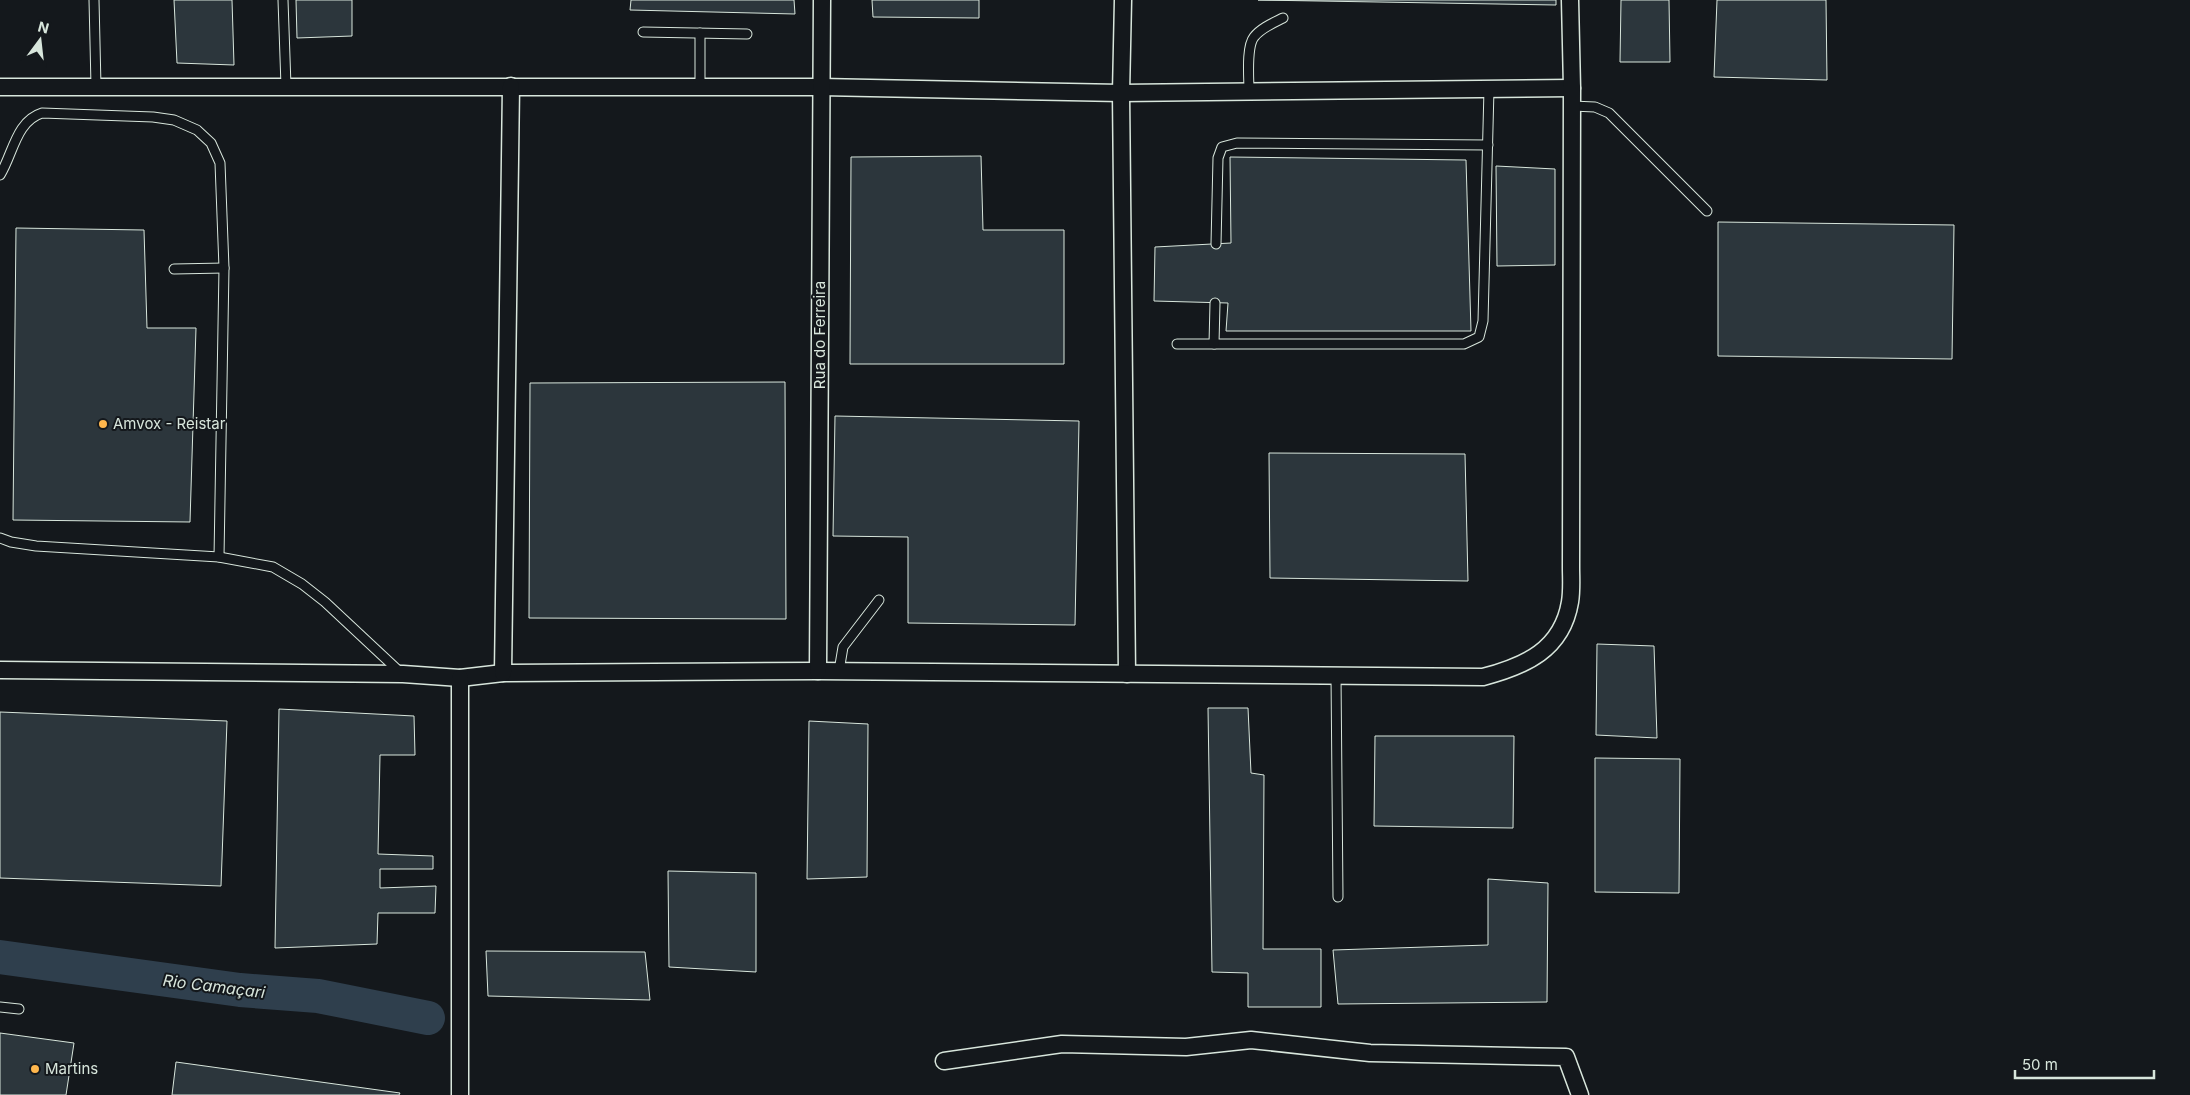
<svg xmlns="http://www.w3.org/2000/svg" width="2190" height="1095" font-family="Inter,sans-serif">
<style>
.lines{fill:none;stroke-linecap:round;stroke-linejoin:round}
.river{stroke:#2f3f4d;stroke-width:34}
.building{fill:#2c363c;stroke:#d8e6dc}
.service-casing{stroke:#d8e6dc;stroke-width:11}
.minor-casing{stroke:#d8e6dc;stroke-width:19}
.service{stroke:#14181c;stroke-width:9}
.minor{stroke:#14181c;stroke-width:16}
.poi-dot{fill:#ffb74d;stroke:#14181c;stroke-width:2}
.labels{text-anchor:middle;stroke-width:4;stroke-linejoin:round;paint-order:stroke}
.street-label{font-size:15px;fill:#d8e6dc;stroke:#14181c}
.poi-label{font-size:15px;fill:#d8e6dc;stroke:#14181c;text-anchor:start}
.water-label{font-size:16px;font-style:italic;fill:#d8e6dc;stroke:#14181c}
</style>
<rect width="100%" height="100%" fill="#14181c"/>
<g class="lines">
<path class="river" d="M0,957L240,990L318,996L428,1018"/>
</g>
<g class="building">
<path d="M174,0H232L234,65L177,63Z"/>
<path d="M296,0H352V36L297,38Z"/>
<path d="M631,0H794L795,14L630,10Z"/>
<path d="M872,0H979V18L873,17Z"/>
<path d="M1258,0H1556V5Z"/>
<path d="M1621,0H1669L1670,62H1620Z"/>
<path d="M1717,0H1826L1827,80L1714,77Z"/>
<path d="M981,156L983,230H1064V364H850L851,157Z"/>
<path d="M1230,157L1466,160L1471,331H1226L1228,303L1154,301L1155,247L1231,243Z"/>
<path d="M1496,166L1555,169V265L1497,266Z"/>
<path d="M1718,222L1954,225L1952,359L1718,356Z"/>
<path d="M16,228L144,230L147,328H196L190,522L13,520Z"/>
<path d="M785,382L786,619L529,618L530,383Z"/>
<path d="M835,416L1079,421L1075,625L908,623V537L833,536Z"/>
<path d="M1269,453L1465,454L1468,581L1270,578Z"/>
<path d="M1597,644L1654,646L1657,738L1596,735Z"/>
<path d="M1208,708H1248L1251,773L1264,775L1263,949H1321V1007H1248V973L1212,972Z"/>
<path d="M279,709L414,716L415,755H380L378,854L433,856V869H380V888L436,886L435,913H378L377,944L275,948Z"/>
<path d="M0,712L227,721L221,886L0,878Z"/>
<path d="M809,721L868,724L867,877L807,879Z"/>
<path d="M1375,736H1514L1513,828L1374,826Z"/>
<path d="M1595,758L1680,759L1679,893L1595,892Z"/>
<path d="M668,871L756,873V972L669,967Z"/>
<path d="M1488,879L1548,883L1547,1002L1338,1004L1333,950L1488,945Z"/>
<path d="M486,951L645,952L650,1000L488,996Z"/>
<path d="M0,1033L74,1043L66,1095H0Z"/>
<path d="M176,1062L400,1093L399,1095H172Z"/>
</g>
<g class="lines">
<g class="service-casing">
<g id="service">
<path d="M94,0L96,86"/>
<path d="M283,0L286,86"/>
<path d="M643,32L747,34"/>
<path d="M700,33V86"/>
<path d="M1249,91C1249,78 1246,47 1254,37C1261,28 1273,23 1283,18"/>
<path d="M1572,106L1595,107L1609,113L1707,211"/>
<path d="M0,175C13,154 16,121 42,113L153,117L174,120L197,130L211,143L220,163L224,268L219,557"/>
<path d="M1216,244L1218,158L1222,147L1237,143L1488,145"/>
<path d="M174,269L224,268"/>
<path d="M1177,344H1464L1479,337L1483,321L1489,89"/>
<path d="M1214,344L1215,303"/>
<path d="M0,538L11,542L36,546L219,557L273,567L302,584L325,602L401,673"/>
<path d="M839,671L843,647L879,600"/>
<path d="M1336,675L1338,897"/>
<path d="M0,1007L19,1009"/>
</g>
</g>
<g class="minor-casing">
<g id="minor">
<path d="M1123,0L1121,93L1127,674"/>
<path d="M0,87H821L1121,93L1572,88"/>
<path d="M0,670L403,674L460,678L503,673L818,671L1483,677C1525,666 1562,650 1570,602C1572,590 1571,578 1571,567L1572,88L1570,0"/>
<path d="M818,671L822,0"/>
<path d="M503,673L511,86"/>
<path d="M460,678V1095"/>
<path d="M944,1061L1062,1044L1186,1047L1251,1040L1370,1053L1566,1057L1580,1095"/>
</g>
</g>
<use href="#service" class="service"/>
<use href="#minor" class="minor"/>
</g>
<g class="poi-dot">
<circle cx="103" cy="424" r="5"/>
<circle cx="35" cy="1069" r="5"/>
</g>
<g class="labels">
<g class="street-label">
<text transform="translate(820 335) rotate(-90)" y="5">Rua do Ferreira</text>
</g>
<g class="poi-label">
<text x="113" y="429">Amvox - Reistar</text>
<text x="45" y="1074">Martins</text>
</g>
<g class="water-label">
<text transform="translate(214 986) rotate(7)" y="6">Rio Camaçari</text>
</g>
</g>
<g transform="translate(40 40) rotate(15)" stroke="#14181c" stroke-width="4" paint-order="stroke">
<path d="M0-4L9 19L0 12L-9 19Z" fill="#d8e6dc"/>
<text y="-8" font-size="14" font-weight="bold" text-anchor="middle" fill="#d8e6dc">N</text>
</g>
<path d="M2015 1070v8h139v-8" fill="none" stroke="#d8e6dc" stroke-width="2.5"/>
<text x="2022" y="1070" font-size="15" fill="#d8e6dc" stroke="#14181c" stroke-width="4" paint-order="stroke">50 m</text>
</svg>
